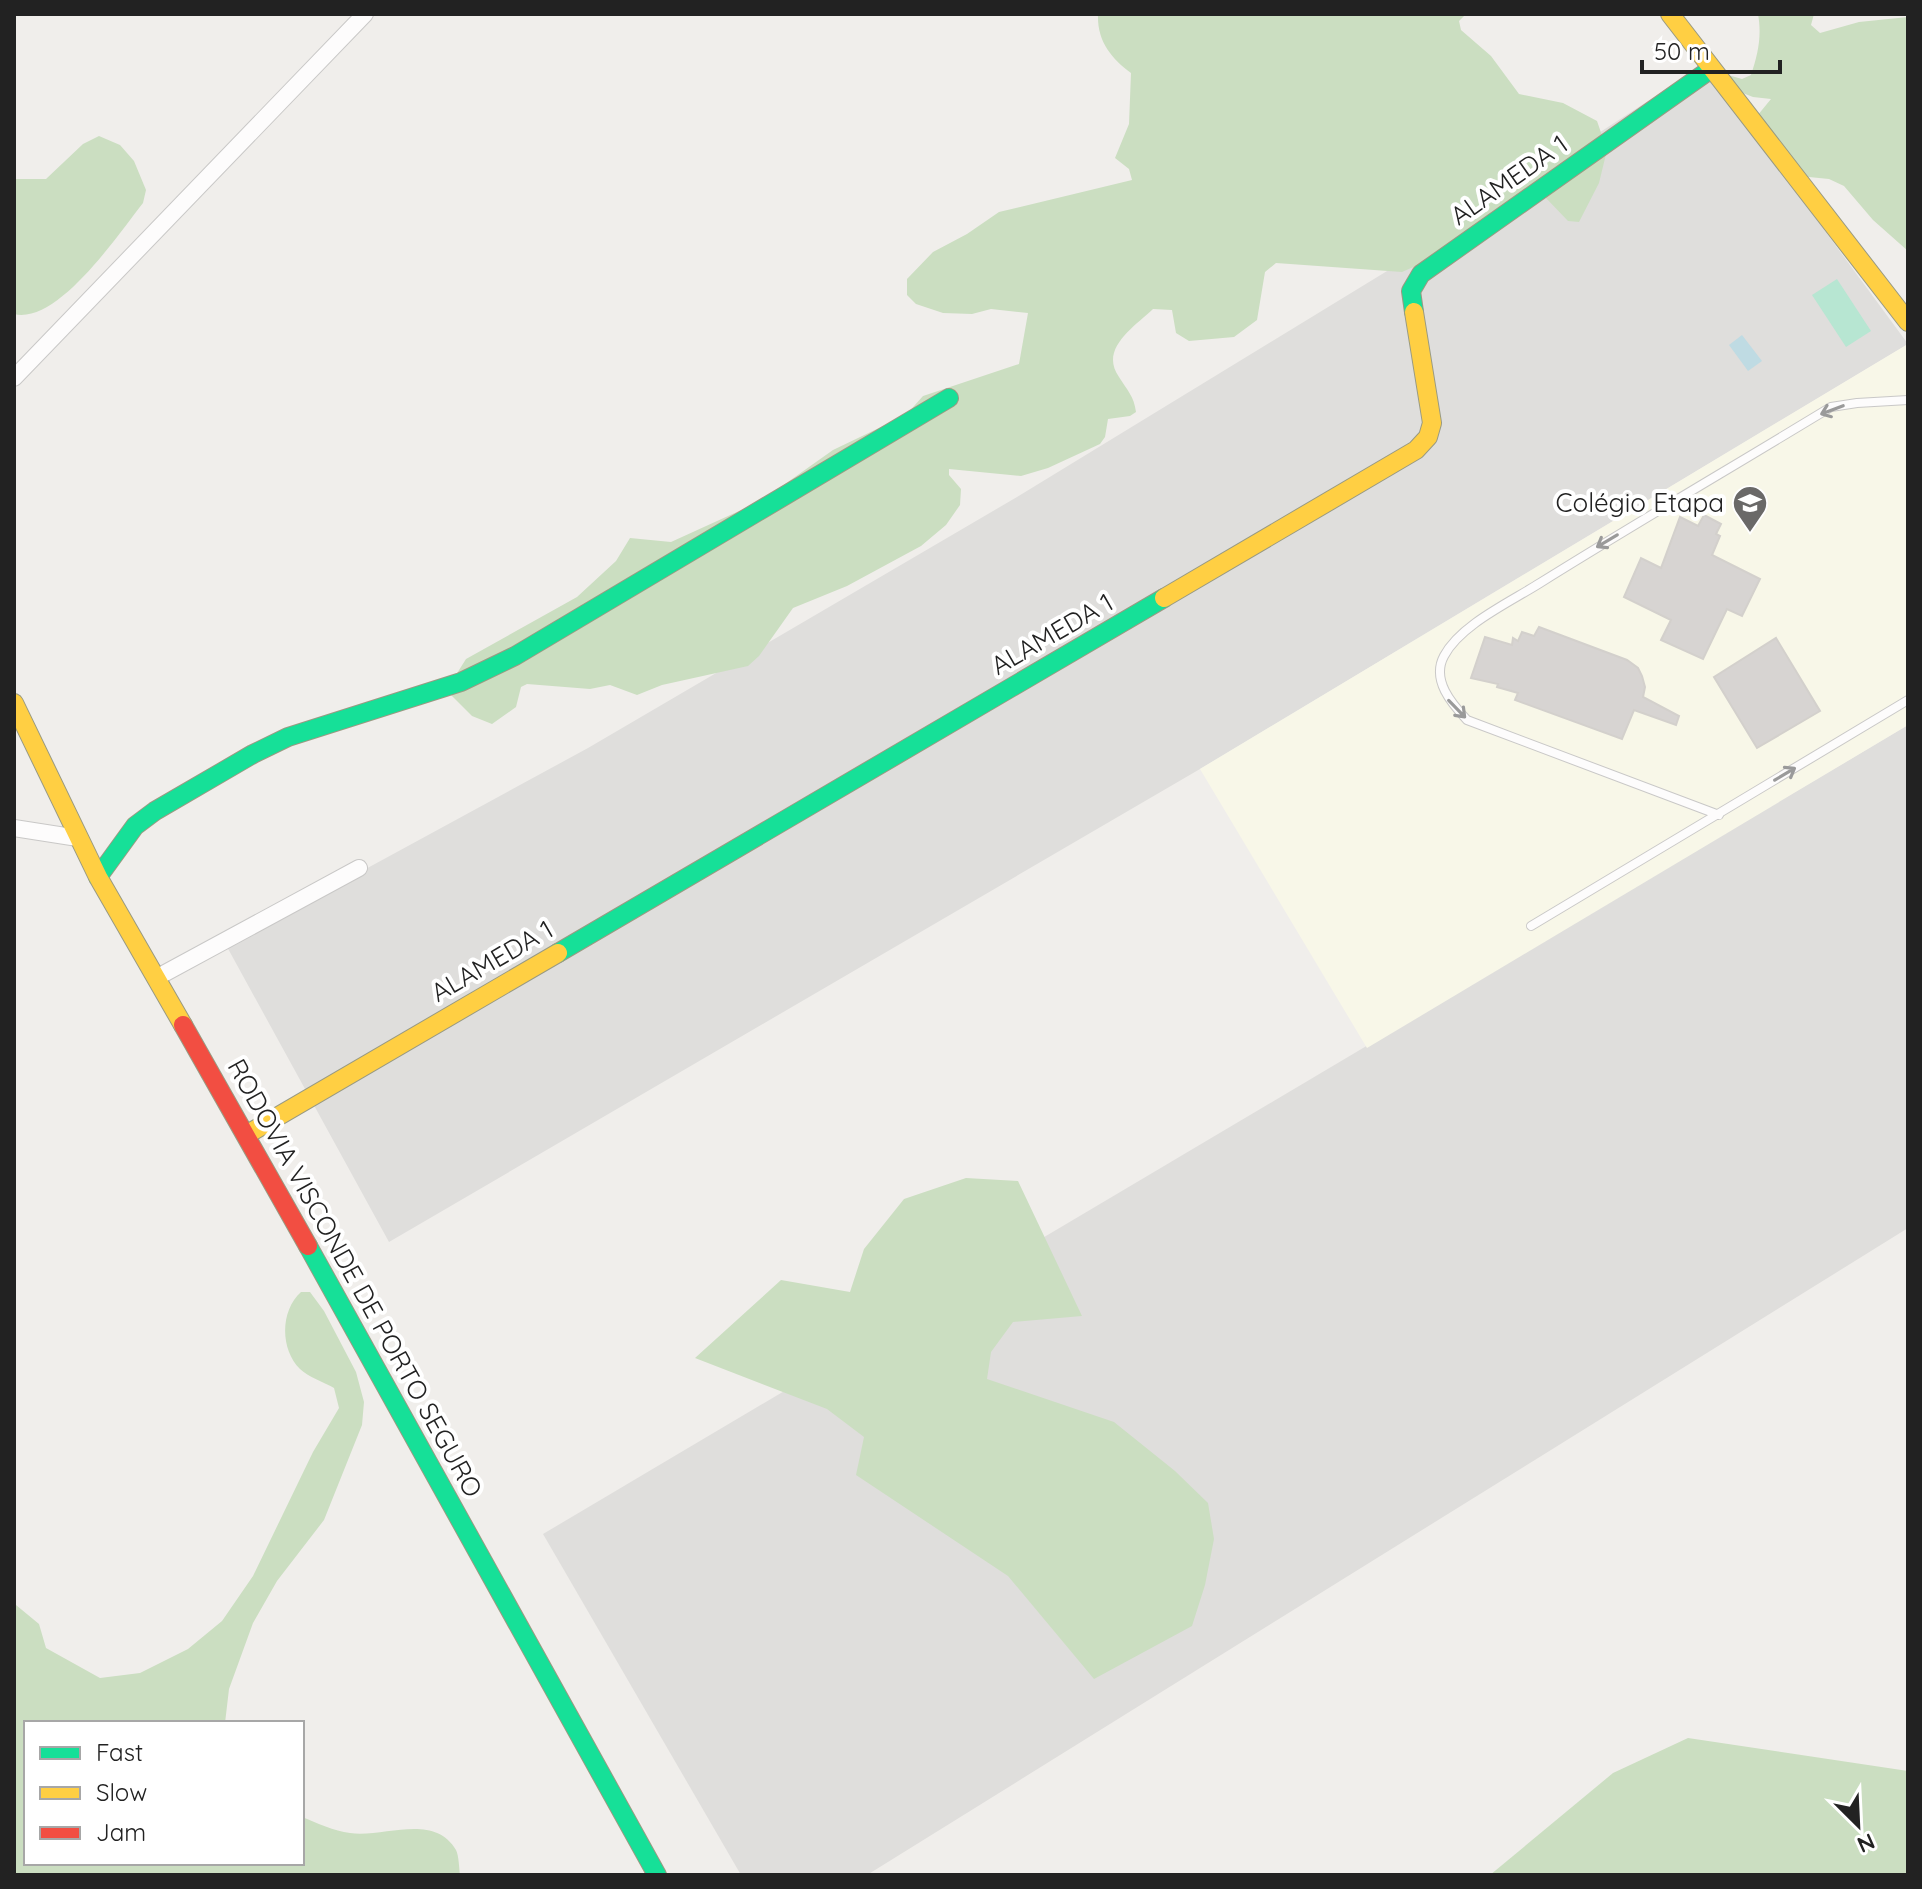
<svg xmlns="http://www.w3.org/2000/svg" width="1922" height="1889" font-family="Quicksand,sans-serif">
<style>
.residential{fill:#dfdedc}
.education{fill:#f8f7e8}
.forest{fill:#cbdec1}
.pitch{fill:#b7e6d2}
.water{fill:#bfdbe3}
.building{fill:#d7d4d2;stroke:#d3d0cc;stroke-width:2}
.lines{fill:none;stroke-linecap:round;stroke-linejoin:round}
.lane-casing{stroke:#c9c8c7;stroke-width:10}
.street-casing{stroke:#c9c8c7;stroke-width:18}
.fast-casing{stroke:#999a82;stroke-width:20}
.slow-casing{stroke:#999a82;stroke-width:20}
.jam-casing{stroke:#999a82;stroke-width:20}
.lane{stroke:#fdfcfc;stroke-width:8}
.street{stroke:#fdfcfc;stroke-width:16}
.fast{stroke:#16e098;stroke-width:18}
.slow{stroke:#ffcf43;stroke-width:18}
.jam{stroke:#f24e42;stroke-width:18}
.oneway{stroke:#9a9a9a}
.labels{text-anchor:middle;stroke-width:8;stroke-linejoin:round;paint-order:stroke}
.street-label{font-size:26px;fill:#222;stroke:#fff}
.poi-label{font-size:26px;fill:#222;stroke:#fff;text-anchor:end}
</style>
<rect width="100%" height="100%" fill="#f0eeeb"/>
<g class="residential">
<path d="M1703,65L1908,344L1200,769L389,1242L226,945L588,748L1017,497L1392,268Z"/>
<path d="M1908,725V1228L867,1875H741L543,1534Z"/>
</g>
<path class="education" d="M1908,344V725L1367,1048L1200,769Z"/>
<g class="forest">
<path d="M1098,14H1466L1459,21L1461,30L1491,56L1519,94L1563,103L1597,121L1607,150L1599,183L1579,222L1568,221L1545,197L1452,250L1402,272L1276,263L1265,272L1257,320L1234,337L1189,341L1176,333L1172,310L1153,309C1134,327 1099,349 1119,377C1127,390 1134,396 1136,412L1130,416L1108,419L1105,437L1100,444L1048,468L1021,476L949,469V475L961,489L960,505L946,525L921,546L847,586L793,608L759,656L748,666L662,685L637,695L610,685L590,689L527,684L521,687L516,707L492,724L472,716L450,694L454,678L466,659L577,597L616,561L630,538L671,542L761,501L833,450L906,415L923,396L1019,364L1028,313L991,309L972,314L943,313L916,304L907,295V279L933,252L967,234L999,212L1132,180L1129,169L1115,158L1129,124L1131,73C1111,58 1097,41 1098,14Z"/>
<path d="M1758,14H1814L1811,25L1820,33L1859,22L1908,17V251L1873,220L1844,186L1829,179L1799,176L1748,127L1771,99L1753,97L1735,90L1728,75L1742,79L1751,75C1758,54 1762,36 1758,14Z"/>
<path d="M99,136L120,145L134,161L146,190L143,203C119,233 58,325 14,314V179H46L83,144Z"/>
<path d="M966,1178L1018,1181L1082,1316L1013,1322L991,1352L987,1379L1114,1422L1175,1471L1208,1503L1214,1539L1205,1585L1192,1626L1094,1679L1008,1576L856,1475L864,1437L827,1409L695,1358L781,1280L850,1292L864,1249L904,1199Z"/>
<path d="M301,1292H310L324,1311L356,1372L364,1402L362,1425L324,1520L277,1581L253,1623L229,1689L225,1723H26V1863H302V1817C317,1823 334,1831 350,1833C384,1838 434,1812 456,1850C459,1856 459,1868 460,1875H14V1600L16,1605L39,1624L46,1648L100,1678L140,1673L188,1649L222,1621L253,1576L313,1452L339,1408L334,1388C324,1382 308,1377 300,1369C280,1349 280,1311 301,1292Z"/>
<path d="M1688,1738L1908,1771V1875H1490L1613,1773Z"/>
</g>
<path class="pitch" d="M1837,279L1871,331L1846,347L1812,295Z"/>
<path class="water" d="M1742,335L1762,361L1748,371L1729,345Z"/>
<g class="building">
<path d="M1704,515L1721,524L1716,534L1720,536L1712,555L1760,579L1742,616L1727,609L1703,659L1661,640L1671,620L1624,597L1641,558L1661,568L1680,517L1698,526Z"/>
<path d="M1539,627L1627,660L1638,668L1642,676L1645,687L1643,697L1679,716L1676,725L1634,710L1622,739L1515,700L1518,693L1497,687L1498,684L1471,678L1485,637L1512,645L1513,638L1518,641L1522,632L1534,636Z"/>
<path d="M1776,638L1820,711L1757,748L1714,677Z"/>
</g>
<g class="lines">
<g class="lane-casing">
<g id="lane">
<path d="M1719,815L1467,720C1452,704 1431,680 1444,656C1460,625 1510,602 1540,583C1636,523 1734,466 1831,407L1857,403L1908,400"/>
<path d="M1531,926L1908,700"/>
</g>
</g>
<g class="street-casing">
<g id="street">
<path d="M14,378L365,14"/>
<path d="M14,828L78,838"/>
<path d="M156,978L359,868"/>
</g>
</g>
<g class="fast-casing">
<g id="fast">
<path d="M1414,312L1411,291L1421,274L1711,69"/>
<path d="M98,877L135,826L155,811L253,754L288,737L461,682L515,656L949,398"/>
<path d="M558,953L1164,598"/>
<path d="M308,1246L657,1875"/>
</g>
</g>
<g class="slow-casing">
<g id="slow">
<path d="M1670,14L1908,322"/>
<path d="M1164,598L1416,450L1428,437L1432,423L1414,312"/>
<path d="M14,703L98,877L183,1025"/>
<path d="M246,1135L558,953"/>
</g>
</g>
<g class="jam-casing">
<path id="jam" d="M183,1025L308,1246"/>
</g>
<use href="#lane" class="lane"/>
<use href="#street" class="street"/>
<use href="#fast" class="fast"/>
<use href="#slow" class="slow"/>
<use href="#jam" class="jam"/>
</g>
<defs><path id="oneway-shaft" d="M-6 0H5M1.5-3L5.5 0L1.5 3" fill="none" stroke-width="1.6" stroke-linecap="round" stroke-linejoin="round" transform="scale(2)"/></defs>
<g class="oneway">
<use href="#oneway-shaft" transform="translate(1832 410) rotate(159)"/>
<use href="#oneway-shaft" transform="translate(1607 541) rotate(149)"/>
<use href="#oneway-shaft" transform="translate(1457 709) rotate(46)"/>
<use href="#oneway-shaft" transform="translate(1785 774) rotate(-31)"/>
</g>
<defs>
<g id="school-pin" transform="scale(1.8)"><path d="M0 17L-7.5 6A9.5 9.5 0 1 1 7.5 6Z" fill="#6a6968" stroke="#fff"/><path d="M0-5L7-2L0 1L-7-2ZM-4 1L0 2.5L4 1V4Q0 6-4 4Z" fill="#fff"/></g>
</defs>
<g fill-rule="evenodd">
<use href="#school-pin" x="1750" y="503"/>
</g>
<g class="labels">
<g class="street-label">
<text transform="translate(1509 180) rotate(-35)" y="9">ALAMEDA 1</text>
<text transform="translate(1052 634) rotate(-30)" y="9">ALAMEDA 1</text>
<text transform="translate(492 961) rotate(-30)" y="9">ALAMEDA 1</text>
<text transform="translate(355 1278) rotate(61)" y="9">RODOVIA VISCONDE DE PORTO SEGURO</text>
</g>
<g class="poi-label">
<text x="1724" y="512">Colégio Etapa</text>
</g>
</g>
<rect width="1922" height="1889" fill="none" stroke="#222222" stroke-width="32"/>
<rect x="24" y="1721" width="280" height="144" fill="#ffffff" stroke="#a7a7a7" stroke-width="2"/>
<rect x="40" y="1747" width="40" height="12" fill="#16e098" stroke="#a7a7a7" stroke-width="2"/>
<text x="96" y="1761" font-size="24" fill="#222222">Fast</text>
<rect x="40" y="1787" width="40" height="12" fill="#ffcf43" stroke="#a7a7a7" stroke-width="2"/>
<text x="96" y="1801" font-size="24" fill="#222222">Slow</text>
<rect x="40" y="1827" width="40" height="12" fill="#f24e42" stroke="#a7a7a7" stroke-width="2"/>
<text x="96" y="1841" font-size="24" fill="#222222">Jam</text>
<g transform="translate(1858 1825) rotate(156)" stroke="#ffffff" stroke-width="6" paint-order="stroke">
<path d="M0-6L14 30L0 20L-14 30Z" fill="#222222"/>
<text y="-12" font-size="22" font-weight="bold" text-anchor="middle" fill="#222222">N</text>
</g>
<path d="M1642 60v12h138v-12" fill="none" stroke="#222222" stroke-width="4"/>
<text x="1654" y="60" font-size="24" fill="#222222" stroke="#ffffff" stroke-width="6" paint-order="stroke">50 m</text>
</svg>
